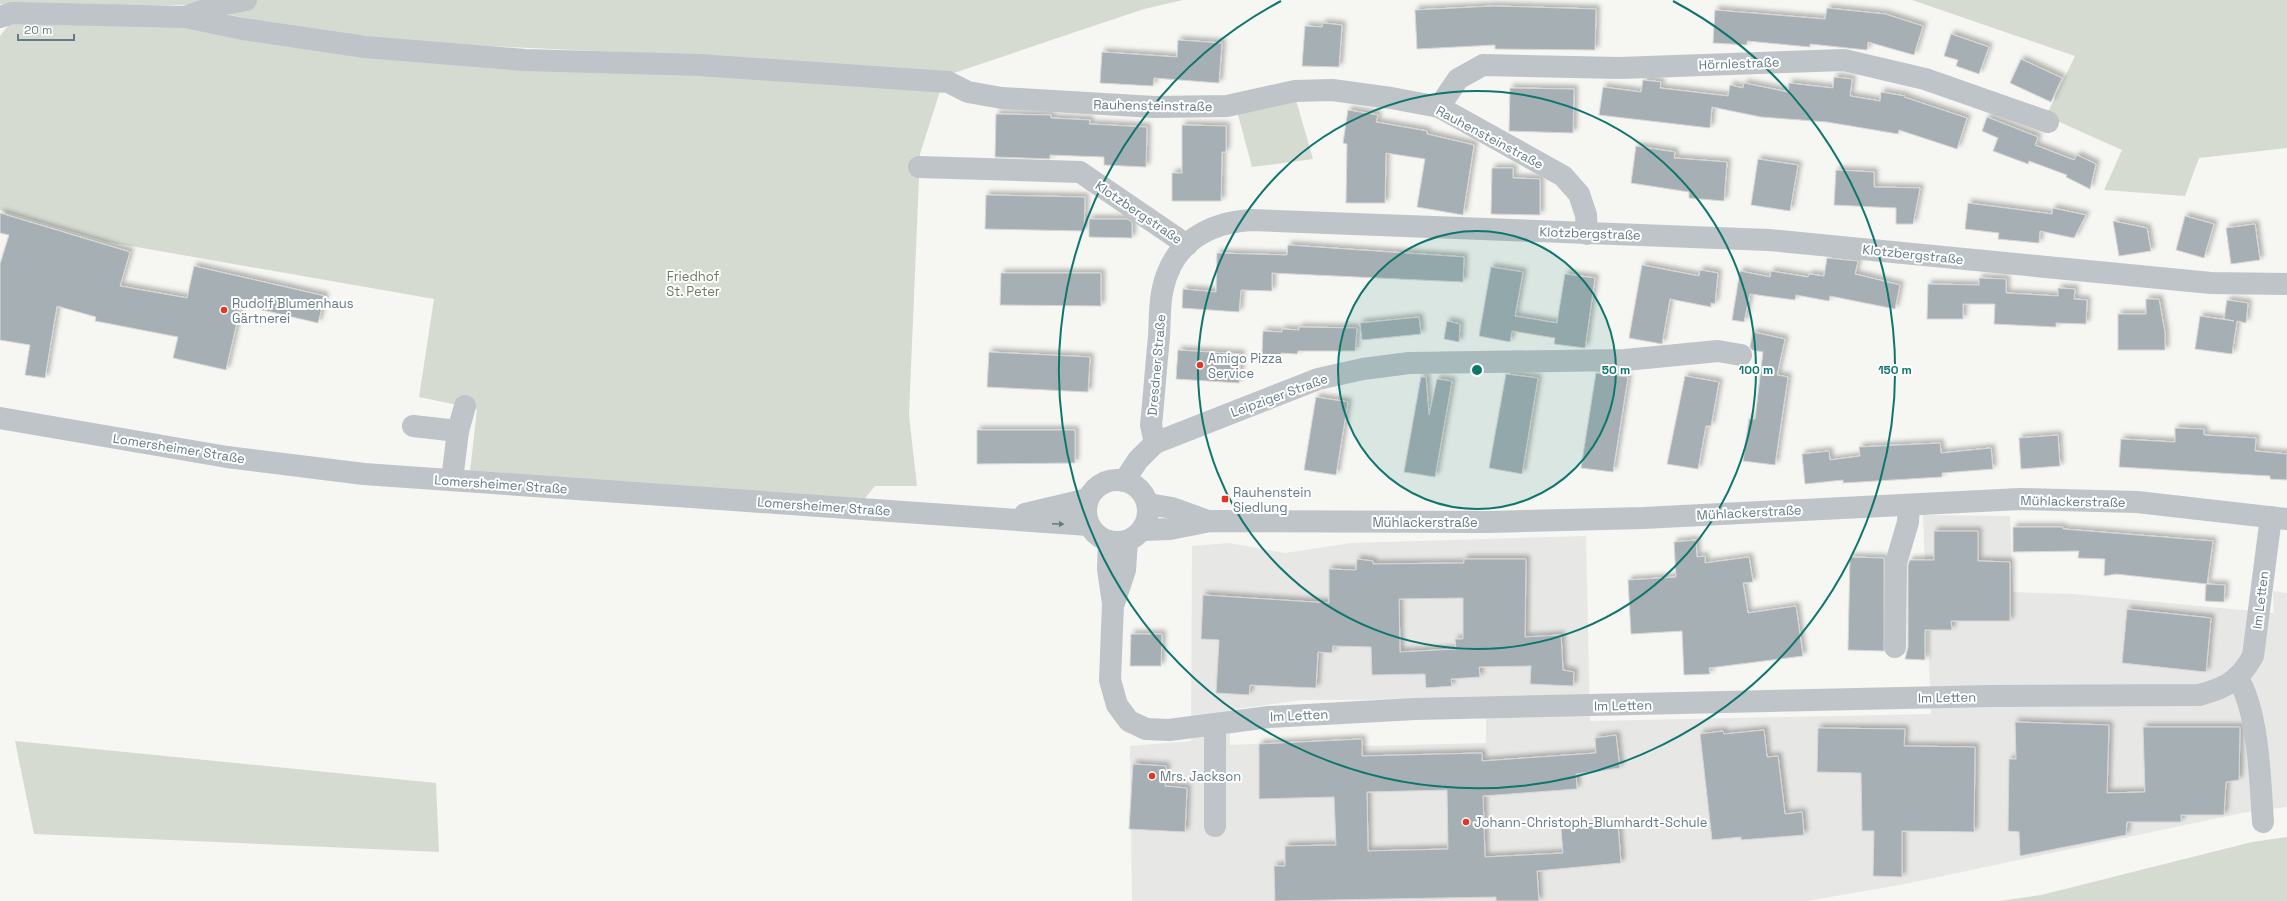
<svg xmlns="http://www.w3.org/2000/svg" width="2287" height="901" font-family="'Space Grotesk',sans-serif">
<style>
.built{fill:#e7e7e6;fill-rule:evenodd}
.green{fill:#d6dbd2}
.building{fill:#a6b0b4;stroke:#d7d7d5;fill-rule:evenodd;filter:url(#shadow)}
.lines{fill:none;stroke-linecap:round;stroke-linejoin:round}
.minor{stroke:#bec4c7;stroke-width:22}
.oneway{fill:#647a84}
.ring{fill:none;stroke:#0f766e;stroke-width:2}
.poi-dot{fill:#e63623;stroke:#fff;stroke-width:1.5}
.labels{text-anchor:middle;stroke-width:4;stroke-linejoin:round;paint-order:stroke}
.street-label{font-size:13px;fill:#647a84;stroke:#fff}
.park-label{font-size:13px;fill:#6b7b63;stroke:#fff}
.poi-label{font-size:13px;fill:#647a84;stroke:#fff;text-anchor:start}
.centre{fill:#0f766e;stroke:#fff;stroke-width:2}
.ring-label{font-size:12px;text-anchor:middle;font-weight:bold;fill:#0f766e;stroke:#fff;stroke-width:4;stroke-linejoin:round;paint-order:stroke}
</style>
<defs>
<filter id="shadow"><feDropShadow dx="3.5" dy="-3.5" stdDeviation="2" flood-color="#0004"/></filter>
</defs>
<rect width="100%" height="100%" fill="#f6f6f2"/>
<path class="built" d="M1923,515L2010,516L2013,592L2073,594L2274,613L2273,591L2287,593V807L2247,812L1905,884L1807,901H1132L1130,746L1191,741L1192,546L1229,543L1285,553L1351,543L1586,536L1590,721L1931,714ZM1486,699V743L1362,746V739L1230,745L1229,710L1303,700Z"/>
<g class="green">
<path d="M0,0H1183L1144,9L951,74L706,56L441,44L312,33L186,5L9,6L0,4Z"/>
<path d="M1912,0H2287V148L2199,158L2185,196L2104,190L2122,150L2046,116L2075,56Z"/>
<path d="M14,18L104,21L941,88L920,154L909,415L917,486H875L862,502L470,472L477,409L419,397L434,299L108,242L0,210V36Z"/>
<path d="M1296,100L1313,159L1252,167L1237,111Z"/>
<path d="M15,741L436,783L439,852L34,834Z"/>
<path d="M2287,837V901H1999L2041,895L2252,842Z"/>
</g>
<g class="building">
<path d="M1494,6L1596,9L1595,50L1495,49V45L1417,49L1415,10Z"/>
<path d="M1827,8L1885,14L1923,26L1914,55L1868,42L1867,50L1810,44V47L1747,41V45L1713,43L1715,10L1825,19Z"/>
<path d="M1323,23L1342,25L1339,67L1302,66L1305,26L1322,27Z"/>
<path d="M1951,34L1989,47L1979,74L1956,66L1958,60L1944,56Z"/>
<path d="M1178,40L1222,43L1219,83L1154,78L1153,86L1100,83L1102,52L1177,57Z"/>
<path d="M2021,59L2062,78L2051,102L2010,83Z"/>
<path d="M1834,77L1852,79L1850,96L1880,101L1881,92L1905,96L1904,97L1967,118L1957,149L1899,130L1898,134L1827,122L1761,117L1712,107L1710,128L1599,115L1603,87L1641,92L1643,80L1661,82L1660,88L1728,96L1730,85L1743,88L1744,83L1788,92L1789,83L1833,88Z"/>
<path d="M1510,88L1574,89L1573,133L1509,131Z"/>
<path d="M1348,110L1378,115L1376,122L1427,131V134L1474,145L1463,215L1417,207L1425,159L1386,153L1385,203H1346L1347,144L1343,143Z"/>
<path d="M996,114L1051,115V118L1090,120L1089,124L1147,127L1146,167L1104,165V157L1050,155V159L995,157Z"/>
<path d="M1987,117L2038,137L2035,145L2074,160L2077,155L2096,164L2090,189L2066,177L2067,175L2029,161L2028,164L1993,151L1998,138L1982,131Z"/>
<path d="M1182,125L1226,126V152H1222L1221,201H1172V173H1182Z"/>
<path d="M1636,146L1675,152L1674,158L1727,162L1724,201L1689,198V192L1631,183Z"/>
<path d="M1758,159L1798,165L1790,211L1751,205Z"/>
<path d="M1492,168H1513V178L1540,179V215L1491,214Z"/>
<path d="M1836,170L1874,172V187L1920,188L1913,224H1896V208L1834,205Z"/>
<path d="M986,195L1085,197L1084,231L985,229Z"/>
<path d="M1968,203L2052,214L2053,208L2086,215L2074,238L2040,231L2039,243L1998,239L1999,233L1965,229Z"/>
<path d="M0,213L130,252L120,286L187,298L194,266L325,296L318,323L241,305L226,370L173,358L178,337L95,321L96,317L57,306L45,378L25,375L30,345L0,340V264L9,235L0,233Z"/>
<path d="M2185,216L2214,224L2204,258L2176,250Z"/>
<path d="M1089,219H1127L1132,222V238L1089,237Z"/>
<path d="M2113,221L2147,228L2151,251L2119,256Z"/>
<path d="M2255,224L2260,260L2231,264L2226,228Z"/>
<path d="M1288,245L1464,257L1463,282L1272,273V291L1241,290L1239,312L1182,308L1183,289L1216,292L1217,253L1287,255Z"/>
<path d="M1827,258L1858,261L1855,274L1900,285L1895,309L1830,296L1829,301L1796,295L1795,300L1750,294L1744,322L1732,320L1740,271L1770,277L1771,271L1808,277L1809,274L1824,276Z"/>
<path d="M1642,265L1699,276L1700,270L1718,273L1715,304L1711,303V307L1670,299L1662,344L1629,338Z"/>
<path d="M1491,267L1523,272L1515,316L1557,323L1565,274L1595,278L1585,348L1554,344L1555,338L1512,331L1510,342L1479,336Z"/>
<path d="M1001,273H1101V306L1000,305Z"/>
<path d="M1979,278L2006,279V293L2058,296V288L2075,289L2074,299L2087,300L2086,324L2056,323V327L1994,324L1995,304H1963V319H1927L1928,284L1979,285Z"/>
<path d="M2146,299H2159L2165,333V350H2118V314H2146Z"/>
<path d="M2227,300L2248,303L2246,323L2237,321L2232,354L2195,349L2200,316L2234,321L2224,319Z"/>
<path d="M1419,317L1421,334L1362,340L1360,323Z"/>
<path d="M1447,321L1460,324L1459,342L1444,339Z"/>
<path d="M1299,327L1357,328L1355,351H1298L1297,354L1281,353V355L1262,354L1263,331L1282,332V329L1299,330Z"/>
<path d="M1753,332L1785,339L1777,375L1788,377L1775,465L1743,461L1749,419H1755L1763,352L1752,350L1750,347Z"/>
<path d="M1178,350L1241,354L1239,383L1176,379Z"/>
<path d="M989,352L1090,357L1088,392L987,387Z"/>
<path d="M1596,373L1628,377L1613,472L1581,468Z"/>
<path d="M1506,374L1538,378L1522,474L1489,468Z"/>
<path d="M1685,376L1719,382L1711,426H1706L1698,469L1667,464Z"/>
<path d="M1421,377H1426L1429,415L1437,379L1452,381L1435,477L1404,472Z"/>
<path d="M1316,397L1348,402L1336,475L1304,470Z"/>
<path d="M2175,428L2204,429V435L2256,438L2255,451L2287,454V480L2270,479V476L2119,467L2121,439L2175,442Z"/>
<path d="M977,430H1075V463L977,464Z"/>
<path d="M2058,435L2060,466L2021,469L2019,438Z"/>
<path d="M1940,443L1941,453L1991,448L1993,469L1942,473V477L1843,483V480L1805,484L1802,454L1829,451L1830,460L1860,456L1859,447Z"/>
<path d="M2013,527H2063V529L2213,541L2207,584L2116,574L2104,576L2105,559L2078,558L2079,551L2013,552Z"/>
<path d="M1934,531H1978V561L2010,562V621H1951L1952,630H1925V660L1905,659L1908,647V565L1910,560H1934Z"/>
<path d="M1696,540L1697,557L1705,556V563L1749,557L1753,582L1743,583L1748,613L1796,606L1803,656L1709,668L1710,674L1684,675L1682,631L1631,634L1628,580L1676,577L1674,542Z"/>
<path d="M1850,557L1884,558V651L1848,650Z"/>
<path d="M1357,559L1373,561V564L1464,563V559H1526L1525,637L1561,635L1563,670L1574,672L1573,686L1530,684L1531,666L1479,667L1480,677L1451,679L1452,686L1426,688L1425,674L1372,675L1371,647L1333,646L1332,653L1318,652L1316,688L1250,685L1249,695L1216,693L1219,640L1201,639L1203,595L1329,603V569L1356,570ZM1463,598V639H1455L1456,649L1400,652L1399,599Z"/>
<path d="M2206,584L2225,585L2224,602L2205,601Z"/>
<path d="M2127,609L2211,618L2206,672L2122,663Z"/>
<path d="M1131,634H1162L1161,666H1130Z"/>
<path d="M2015,722L2109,725L2107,793L2145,792L2143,727H2240L2239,780L2226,782L2224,815H2181V822H2127L2126,835L2020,856L2019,832L2008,831L2009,759H2016Z"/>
<path d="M1818,728L1905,729L1904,746L1975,747L1974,832L1902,831V877L1873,876L1874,831H1862L1861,773L1817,772Z"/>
<path d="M1764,730L1767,757L1778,756L1785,814L1802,812L1804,835L1741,840V837L1712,840L1700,734L1723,731L1724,734Z"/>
<path d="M1616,735L1620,768L1576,774L1577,789L1483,796L1485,857L1563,853L1561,829L1618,824L1621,863L1537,871L1539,901H1496V897L1275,901L1274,866H1285V846L1336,845L1334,797L1259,799V744L1362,739V756L1482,753V761L1596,753L1595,738ZM1447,790L1448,849L1368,851L1367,792Z"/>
<path d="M1133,764L1166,766L1165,786L1187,788L1185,832L1129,829Z"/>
</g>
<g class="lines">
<g class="minor">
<path d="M0,17L12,13L185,17L219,5L246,0"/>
<path d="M185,17L243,29L365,47L525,60L699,65L948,82L968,92L1002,98L1154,107L1227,106L1295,91L1332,90L1391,98L1439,107L1563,176L1579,194L1586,215L1587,234"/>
<path d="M1439,107L1458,79L1483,65L1620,68L1844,60L1925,79L2048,122"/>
<path d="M919,167L1080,172L1187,245"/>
<path d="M0,418L227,457L364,474L1089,525"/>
<path d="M413,426L458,431"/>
<path d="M1155,443L1318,379L1363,369L1409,363L1625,360L1718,351L1741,355"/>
<circle cx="1117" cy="511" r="31"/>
<path d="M452,480L458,431L465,406"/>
<path d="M1124,481L1138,460L1155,443L1151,425C1154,396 1156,366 1159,337C1160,321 1159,304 1163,288C1173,243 1207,223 1251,220L1769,240L2211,283L2287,284"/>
<path d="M1148,504L1172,508L1208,521"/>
<path d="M1025,514L1088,499"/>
<path d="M1142,530L1170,529L1210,521L1487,522L1643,518L2020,499L2137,502L2287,519"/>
<path d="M1109,541L1108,569L1113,604L1110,680L1117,705L1129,721L1146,729L1169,730L1269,717L1415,709L1992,696L2199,695C2226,688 2239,681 2253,656L2271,517"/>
<path d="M1114,603L1125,570L1127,541"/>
<path d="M1895,647L1896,563L1908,522L1909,505"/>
<path d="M2237,677C2259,711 2260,781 2263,822"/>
<path d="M1215,725V826"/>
</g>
</g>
<defs><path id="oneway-solid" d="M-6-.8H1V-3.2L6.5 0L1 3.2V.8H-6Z"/></defs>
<use class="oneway" href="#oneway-solid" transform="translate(1058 524) rotate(2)"/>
<circle cx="1477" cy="370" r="139" fill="#0f766e" fill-opacity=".12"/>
<g class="ring">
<circle cx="1477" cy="370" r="139"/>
<circle cx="1477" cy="370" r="279"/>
<path d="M1673 1A418 418 0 1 1 1281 1"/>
</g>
<g class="poi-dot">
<circle cx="224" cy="310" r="4"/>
<circle cx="1200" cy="365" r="4"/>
<rect x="1221" y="495" width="8" height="8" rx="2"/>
<circle cx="1152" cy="776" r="4"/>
<circle cx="1466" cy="822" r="4"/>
</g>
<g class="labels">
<g class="street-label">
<text transform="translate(1739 63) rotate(-2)" y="5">Hörnlestraße</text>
<text transform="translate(1153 105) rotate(1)" y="5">Rauhensteinstraße</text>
<text transform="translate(1490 137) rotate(28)" y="5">Rauhensteinstraße</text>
<text transform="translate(1139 212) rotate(34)" y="5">Klotzbergstraße</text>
<text transform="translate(1590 233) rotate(2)" y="5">Klotzbergstraße</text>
<text transform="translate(1913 254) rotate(6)" y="5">Klotzbergstraße</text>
<text transform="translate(1156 365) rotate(-85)" y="5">Dresdner Straße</text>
<text transform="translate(1279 395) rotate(-20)" y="5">Leipziger Straße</text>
<text transform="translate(179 448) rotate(9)" y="5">Lomersheimer Straße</text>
<text transform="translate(501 484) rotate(4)" y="5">Lomersheimer Straße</text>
<text transform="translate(2073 501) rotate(1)" y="5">Mühlackerstraße</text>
<text transform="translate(824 506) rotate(4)" y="5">Lomersheimer Straße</text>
<text transform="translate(1749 512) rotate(-3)" y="5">Mühlackerstraße</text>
<text x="1425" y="527">Mühlackerstraße</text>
<text transform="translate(2260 600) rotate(-83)" y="5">Im Letten</text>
<text transform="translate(1947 697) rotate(-1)" y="5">Im Letten</text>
<text transform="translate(1623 705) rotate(-1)" y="5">Im Letten</text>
<text transform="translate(1299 715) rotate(-3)" y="5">Im Letten</text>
</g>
<g class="park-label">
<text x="693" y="281">Friedhof<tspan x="693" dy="15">St. Peter</tspan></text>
</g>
<g class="poi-label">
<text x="232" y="308">Rudolf Blumenhaus<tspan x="232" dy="15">Gärtnerei</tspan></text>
<text x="1208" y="363">Amigo Pizza<tspan x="1208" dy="15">Service</tspan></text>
<text x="1233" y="497">Rauhenstein<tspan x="1233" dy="15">Siedlung</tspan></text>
<text x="1160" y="781">Mrs. Jackson</text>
<text x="1474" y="827">Johann-Christoph-Blumhardt-Schule</text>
</g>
</g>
<circle cx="1477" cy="370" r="6" class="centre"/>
<g class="ring-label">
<text x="1616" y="374">50 m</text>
<text x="1756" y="374">100 m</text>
<text x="1895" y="374">150 m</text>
</g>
<path d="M18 34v6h56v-6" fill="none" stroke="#647a84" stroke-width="2"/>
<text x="24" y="34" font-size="12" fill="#647a84" stroke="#ffffff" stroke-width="3" paint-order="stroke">20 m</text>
</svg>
